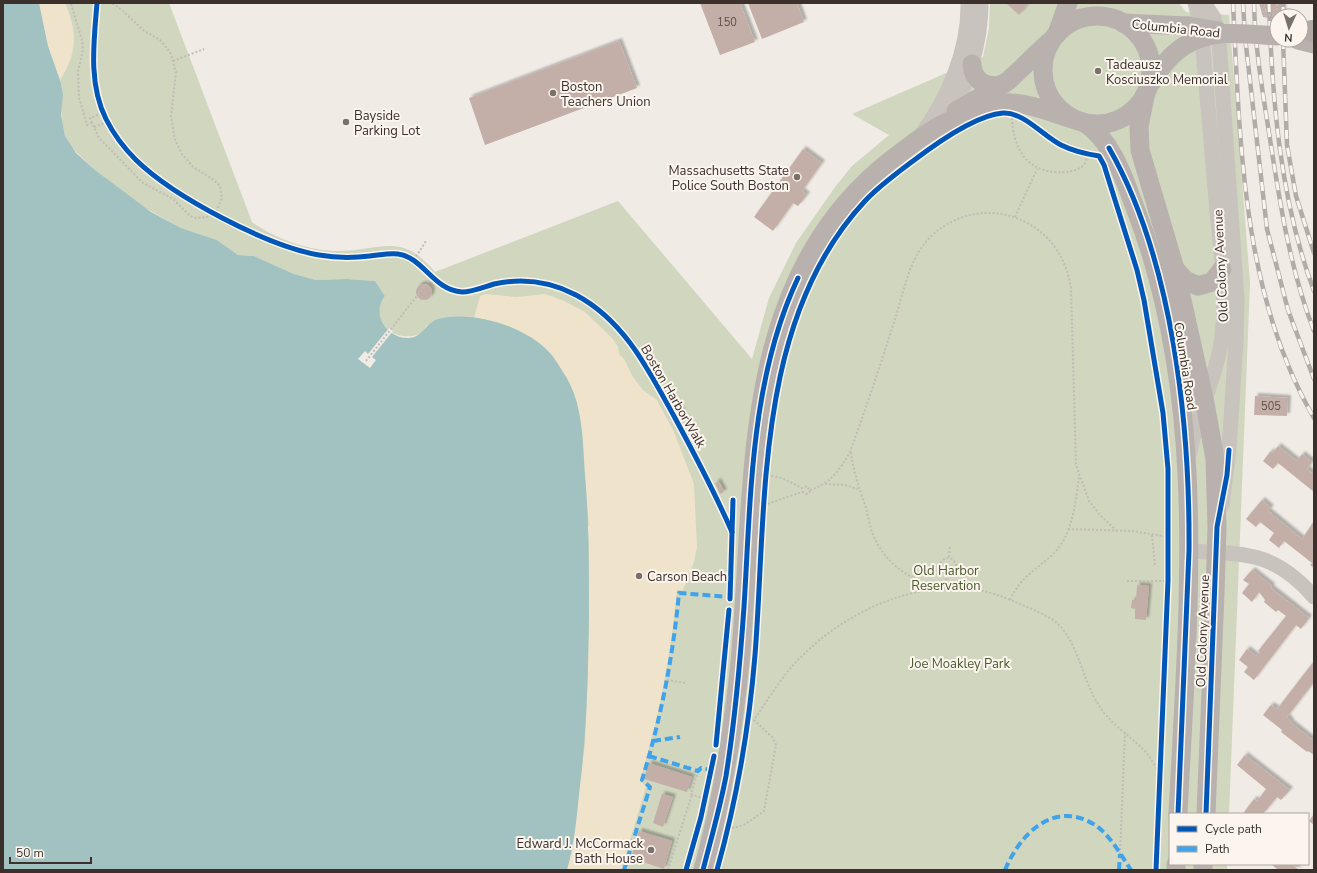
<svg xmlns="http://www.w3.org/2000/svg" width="1317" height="873" font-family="'Nunito Sans',sans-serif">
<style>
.green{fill:#d1d6bf}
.sand{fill:#efe3cc}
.water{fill:#a1c2c1}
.pier{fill:#f0ebe5}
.building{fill:#c3afa7;filter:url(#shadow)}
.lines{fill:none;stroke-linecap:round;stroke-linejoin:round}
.path{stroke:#c2bbb6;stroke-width:2;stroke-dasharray:2 2;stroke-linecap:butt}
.minor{stroke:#c9c3be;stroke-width:15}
.major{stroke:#b8b1ad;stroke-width:19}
.highway{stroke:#afaaa4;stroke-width:22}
.rail-casing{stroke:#b1aca8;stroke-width:4.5}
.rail{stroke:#fbf5ee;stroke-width:3;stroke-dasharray:9;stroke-linecap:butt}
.path-bridge{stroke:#c2bbb6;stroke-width:2;stroke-dasharray:2 2;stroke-linecap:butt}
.major-bridge{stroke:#b8b1ad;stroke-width:19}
.quiet{stroke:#3fa3eb;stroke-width:4;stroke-dasharray:8 4;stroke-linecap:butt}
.cycleway-casing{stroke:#fbf5ee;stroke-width:8}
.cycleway{stroke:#0057b8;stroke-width:5}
.poi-dot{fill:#7a716c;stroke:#fbf5ee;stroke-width:1.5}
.labels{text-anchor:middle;stroke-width:4;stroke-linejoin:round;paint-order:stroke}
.number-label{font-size:11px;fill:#5d504a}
.street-label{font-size:13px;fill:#3b302b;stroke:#fbf5ee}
.poi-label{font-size:13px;fill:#3b302b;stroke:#fbf5ee;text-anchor:start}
.park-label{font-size:13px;fill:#4a5a2e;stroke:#fbf5ee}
</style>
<defs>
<filter id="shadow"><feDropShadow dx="3" dy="-3" stdDeviation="1" flood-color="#0004"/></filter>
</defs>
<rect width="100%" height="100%" fill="#f0ebe5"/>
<path class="green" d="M39,3H169L252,222C274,238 307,250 335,251C380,252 400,230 435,272L618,201L752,359L769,298L796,243L835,187L852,166L889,135L852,114L983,57L989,28L990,3H1179L1186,12L1229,15L1250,283L1229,814H1170V864H1227V870H567L569,863L589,527L427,325L422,333C396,345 366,323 385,296L375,281L347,279L316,280L294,274L254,256L238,255L217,240L181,228L140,205L95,170L71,147L65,136L62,124L61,106L63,95L61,83Z"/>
<g class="sand">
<path d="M39,3H65C78,33 77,53 60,80L48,46Z"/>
<path d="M485,294L517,297L545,294L564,301L585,312L612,338L618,347L619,354L624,359L633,377L643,390L657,400L674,432L694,484L697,547L694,562L683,590H677C671,655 659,718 640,780L646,787L621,870H567L578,800L585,743L588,672L589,527L582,442L577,403L567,378L559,367L493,322L474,318L480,296Z"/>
</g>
<path class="water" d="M3,3H39L48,46L61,83L63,95L61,115L65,136L76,153L95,170L151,212L181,228L217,240L238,255L254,256L294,274L316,280L347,279L375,281L385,296C371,314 386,338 408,338C423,338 425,323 438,319C472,310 525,326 549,352C555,358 561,369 566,377C583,404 583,443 585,475C589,522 589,569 589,617C588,673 587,729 580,785C577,813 575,843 567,870H3Z"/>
<path class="pier" d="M389,328L393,331L372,357L376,360L370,368L358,359L365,351L368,354Z"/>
<g class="building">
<path d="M700,3H740L755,42L720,55Z"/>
<path d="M748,3H797L804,22L762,39Z"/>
<path d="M1006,3H1029L1019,15Z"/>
<path d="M1259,3H1264L1266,13H1270V3H1283V16H1277V19L1263,17Z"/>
<path d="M619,41L637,88L485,145L469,98Z"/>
<path d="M803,149L822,163L802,191L807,195L798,206L793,203L773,231L754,217Z"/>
<circle cx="424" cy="292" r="8"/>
<path d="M1255,396L1288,398L1287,416L1254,415Z"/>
<path d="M680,409L686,420L682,421L677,411Z"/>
<path d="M1278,446L1297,461L1302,454L1312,462L1307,469L1314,475V492L1278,463L1273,469L1263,461L1271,451L1273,453Z"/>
<path d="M718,481L724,492L720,494L715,483Z"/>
<path d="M1262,500L1271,508L1268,511L1302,539L1314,521V544L1312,546L1314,548V568L1310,565L1312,563L1284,541L1279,548L1269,540L1274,533L1260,522L1256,527L1246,519Z"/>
<path d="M1252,570L1272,586L1271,588L1309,618L1301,629L1296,625L1254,680L1244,672L1248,667L1239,660L1247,649L1256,656L1260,652L1258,651L1286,616L1278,610L1276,612L1264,602L1265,600L1259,592L1252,602L1242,593L1249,584L1243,580Z"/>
<path d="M1137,585L1149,586L1146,620L1135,619V609L1131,608L1132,600H1136Z"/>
<path d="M1314,661V682L1287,717L1291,721L1290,722L1314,741V755L1308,751L1307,752L1281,732L1282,730L1263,715L1271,705L1277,709Z"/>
<path d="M1245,755L1290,790L1281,800L1277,797L1263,814H1245L1244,812L1254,799L1257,801L1266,789L1237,765Z"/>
<path d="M649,763L692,777L687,792L644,779Z"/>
<path d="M662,794L673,797L663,827L653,823Z"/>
<path d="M1314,814V825L1309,821Z"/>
<path d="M639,831L672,841L664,869L631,858Z"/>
<path d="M1271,864H1291L1299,870H1278Z"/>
</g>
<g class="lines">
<g class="path">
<path d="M71,4L82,40L83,50L78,72L79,98L87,125L92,123L99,138L143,183L173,199L190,216L196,218L207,217L215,214L222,198L220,186L214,180L193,167L182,154L175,140L171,116L176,72L170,52L160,40L143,30L122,10L112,3"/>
<path d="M1277,22V3"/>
<path d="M173,61L204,49"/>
<path d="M1012,118C1013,146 1025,170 1055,172C1065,173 1076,172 1084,165L1089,155"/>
<path d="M92,123L90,118L103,113"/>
<path d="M94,127L107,122"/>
<path d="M1015,217L1037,169"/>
<path d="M414,260L426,241"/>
<path d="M366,361L431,278"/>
<path d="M851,452C853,471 859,487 865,505C868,514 869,523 872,532C884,564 909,579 940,589"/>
<path d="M825,484L845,485L858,489"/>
<path d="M810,490C831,483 840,470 850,452C866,408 881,363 895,319C903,294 908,264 925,243C947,216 986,205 1019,219C1048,231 1066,256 1071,288L1076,465L1089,501L1101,516L1116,530"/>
<path d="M764,505L802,492L807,494L810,491L807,486L802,488L782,478L767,475"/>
<path d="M1068,529L1132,531L1169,537"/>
<path d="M1152,535L1155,566"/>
<path d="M949,557L950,546"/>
<circle cx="948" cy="566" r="8"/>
<path d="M1127,581H1168"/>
<path d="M945,588L947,574"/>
<path d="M1010,600C1022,574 1039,569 1056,551C1073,532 1076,500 1079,476"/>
<path d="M667,680L685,683"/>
<path d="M698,771L691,794L704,799"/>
<path d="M728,829L744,825L764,811L776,745L773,738L754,720C769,698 783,674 803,655C844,614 909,583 967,589C986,590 1005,597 1022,605C1034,610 1047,615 1057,623C1079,644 1082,679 1098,704C1109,723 1129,735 1145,751C1151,758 1155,766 1160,774"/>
<path d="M1120,854L1125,733"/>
<path d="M668,870L692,794"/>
</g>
<g class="minor">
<path d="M1204,3L1214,18L1219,40L1237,300L1236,341L1229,450L1222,505"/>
<path d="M949,116C969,83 981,42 981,3"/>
<path d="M921,135C948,98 969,50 968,3"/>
<path d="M1190,452C1197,412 1217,377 1222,336C1227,295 1221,253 1217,212C1212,150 1206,87 1201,25L1195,3"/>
<path d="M1189,551C1245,554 1274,551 1314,597"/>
</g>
<g class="major">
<circle cx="1097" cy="70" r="54"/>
<path d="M1123,23L1187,26"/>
<path d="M1057,34L1068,3"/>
<path d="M1298,40L1314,44"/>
<path d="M972,64C973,82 988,89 1004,84"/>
<path d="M1151,83C1161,66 1173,51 1191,42"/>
<path d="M1145,97L1139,126L1140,150L1175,269L1205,403L1215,459L1217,527L1215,593L1206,814"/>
<path d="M956,111L1008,81L1049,42"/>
<path d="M1085,123C1112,141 1123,176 1134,205C1210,398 1188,611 1178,814"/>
<path d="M1175,269L1185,280L1198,286L1212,282L1222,269"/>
<path d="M703,870C722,801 733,733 740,662C757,480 735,272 903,151C916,141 929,131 943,124C954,118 967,115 979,111C989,107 1000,102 1011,103C1031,103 1057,115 1076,120"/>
<path d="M1176,870V864"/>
<path d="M1203,870V864"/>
</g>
<path class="highway" d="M1312,31H1314"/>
<g class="rail-casing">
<g id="rail">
<path d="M1233,3C1240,143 1242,294 1314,418"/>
<path d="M1243,3L1245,37L1267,229L1288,310L1314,379"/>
<path d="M1254,3C1255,49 1263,94 1270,139C1280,204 1290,269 1314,331"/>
<path d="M1269,3C1272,99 1280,200 1314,291"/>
<path d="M1283,16V3"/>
<path d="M1283,40L1287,145L1296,196L1314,253"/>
</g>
</g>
<use href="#rail" class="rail"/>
<path class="path-bridge" d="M1261,3L1265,15H1277"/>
<g class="major-bridge">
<path d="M1187,26L1218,31"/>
<path d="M1191,42C1219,29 1247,34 1277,36"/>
</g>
<g class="quiet">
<path d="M653,741L680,737"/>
<path d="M649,756L698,771L701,768L711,770"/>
<path d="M624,870L650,787L642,780C661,718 673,657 679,593L730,597"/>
<path d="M1005,870C1020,834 1054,799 1095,825C1110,835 1121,855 1131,870"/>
<path d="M1119,870L1120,854"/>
</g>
<g class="cycleway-casing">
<g id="cycleway">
<path d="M97,3C94,41 88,83 106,119C113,133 125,149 136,160C174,197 267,246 319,255C336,258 353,258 370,256C380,255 389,253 398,254C423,257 433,290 462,292C472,292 484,287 494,284C522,278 551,282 576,295C625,321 649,371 675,418C695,455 715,493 732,532"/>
<path d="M1109,148C1173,260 1190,424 1189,551L1178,814"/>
<path d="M730,599L733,500"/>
<path d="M716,745L729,610"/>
<path d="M1206,814L1217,527L1227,475L1229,450"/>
<path d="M686,870L701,817L714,756"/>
<path d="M703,870C711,839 720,808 726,776C735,720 740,664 744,607C751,497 750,380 798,278"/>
<path d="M717,870C737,799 749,728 755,655C767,505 754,320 865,201C879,186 897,173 913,161C934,145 976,115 1003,113C1024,112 1043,136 1061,145C1073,151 1086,154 1099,156L1104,165L1137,270L1144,300L1163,413L1168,469V581L1156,870"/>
</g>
</g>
<use href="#cycleway" class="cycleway"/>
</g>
<g class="poi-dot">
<circle cx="1098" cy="71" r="4"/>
<circle cx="553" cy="93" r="4"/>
<circle cx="346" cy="122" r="4"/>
<circle cx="797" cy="177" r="4"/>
<circle cx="639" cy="576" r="4"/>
<circle cx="651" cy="850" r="4"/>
</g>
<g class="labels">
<g class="number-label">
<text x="727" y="26">150</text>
<text x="1271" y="410">505</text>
</g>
<g class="street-label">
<text transform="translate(1176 28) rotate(6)" y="5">Columbia Road</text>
<text transform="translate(1220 266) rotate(-93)" y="5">Old Colony Avenue</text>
<text transform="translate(1186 366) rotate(81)" y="5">Columbia Road</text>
<text transform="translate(674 396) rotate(60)" y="5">Boston HarborWalk</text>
<text transform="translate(1202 631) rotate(-88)" y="5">Old Colony Avenue</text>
</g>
<g class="poi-label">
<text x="1106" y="69">Tadeausz<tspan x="1106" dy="15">Kosciuszko Memorial</tspan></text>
<text x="561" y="91">Boston<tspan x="561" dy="15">Teachers Union</tspan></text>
<text x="354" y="120">Bayside<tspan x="354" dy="15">Parking Lot</tspan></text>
<text x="789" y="175" text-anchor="end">Massachusetts State<tspan x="789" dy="15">Police South Boston</tspan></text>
<text x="647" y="581">Carson Beach</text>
<text x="643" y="848" text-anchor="end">Edward J. McCormack<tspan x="643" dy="15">Bath House</tspan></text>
</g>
<g class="park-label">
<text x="946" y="575">Old Harbor<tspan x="946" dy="15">Reservation</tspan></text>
<text x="960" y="668">Joe Moakley Park</text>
</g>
</g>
<rect width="1317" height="873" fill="none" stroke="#3b302b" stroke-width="8"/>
<rect x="1169" y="813" width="140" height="52" fill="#fbf5ee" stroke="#aea6a0"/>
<rect x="1177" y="826" width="20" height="6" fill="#0057b8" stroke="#aea6a0"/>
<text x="1205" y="833" font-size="12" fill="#3b302b">Cycle path</text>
<rect x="1177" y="846" width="20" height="6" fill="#3fa3eb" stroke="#aea6a0"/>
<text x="1205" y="853" font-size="12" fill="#3b302b">Path</text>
<g transform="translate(1289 28) rotate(184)"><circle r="19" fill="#fbf5ee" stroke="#aea6a0"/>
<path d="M0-3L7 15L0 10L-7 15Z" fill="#7a716c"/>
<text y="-6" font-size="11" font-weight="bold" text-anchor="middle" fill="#3b302b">N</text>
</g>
<path d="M10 857v6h81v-6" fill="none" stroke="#3b302b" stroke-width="2"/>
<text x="16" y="857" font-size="12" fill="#3b302b" stroke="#fbf5ee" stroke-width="3" paint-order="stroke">50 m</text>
</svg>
